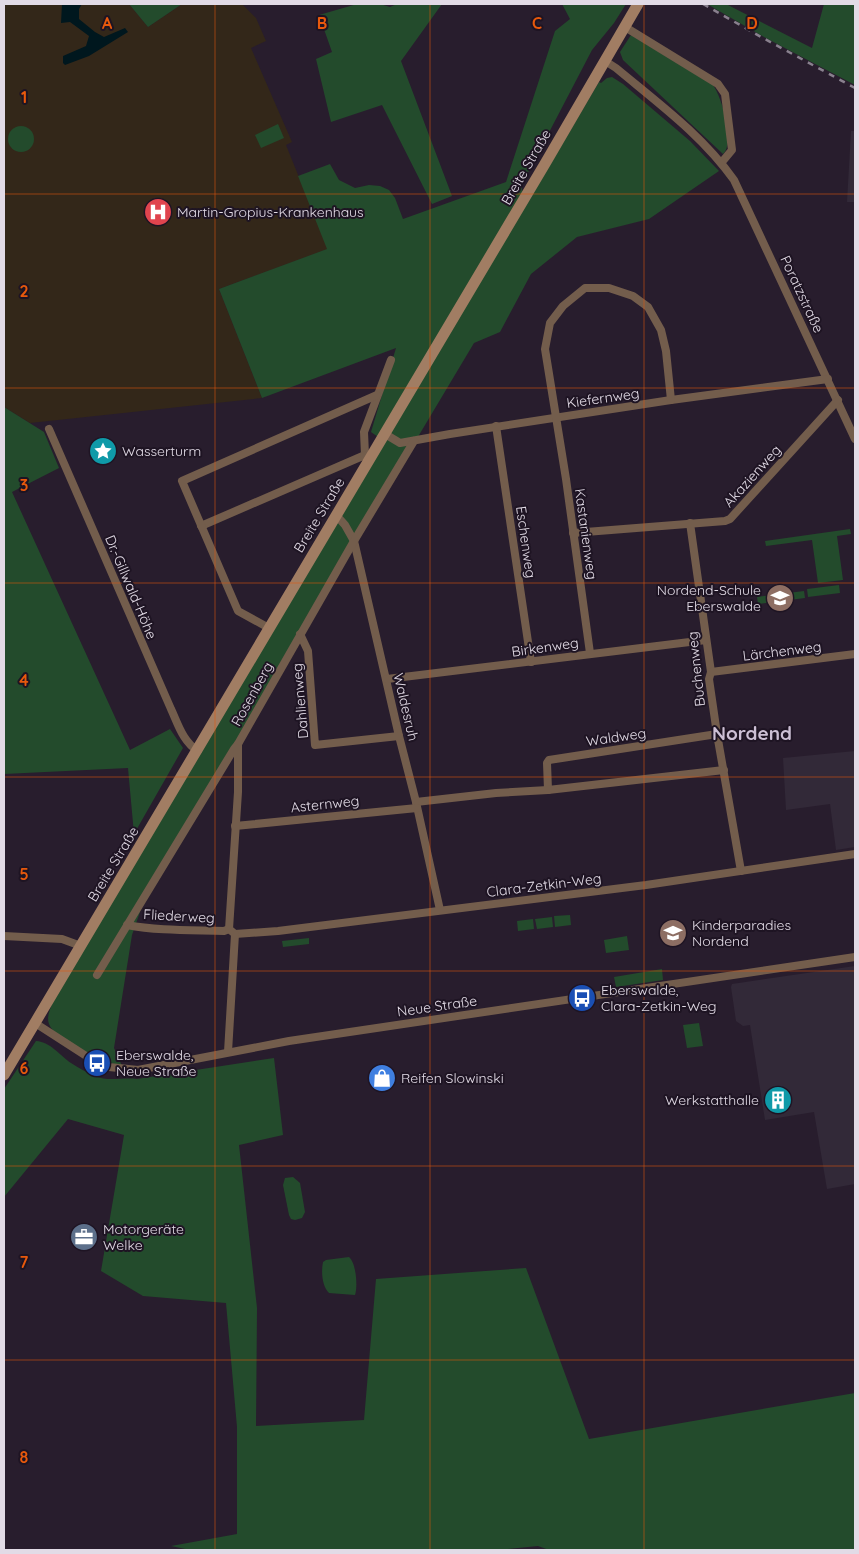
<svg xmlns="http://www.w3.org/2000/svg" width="859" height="1554" font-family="Quicksand,sans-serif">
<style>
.industrial{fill:#322938}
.medical{fill:#332719}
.green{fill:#234b2c}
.water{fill:#00171e}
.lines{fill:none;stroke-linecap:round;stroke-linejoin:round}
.minor{stroke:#735d4c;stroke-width:8}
.secondary{stroke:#a17d63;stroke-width:11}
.rail{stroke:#89808e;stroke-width:2.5;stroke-dasharray:6 6;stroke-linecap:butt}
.grid{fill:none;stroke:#e8590c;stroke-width:1;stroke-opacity:0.55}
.labels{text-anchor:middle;stroke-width:4;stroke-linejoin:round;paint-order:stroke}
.street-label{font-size:14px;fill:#e2dbe6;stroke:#1e1423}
.poi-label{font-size:14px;fill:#e2dbe6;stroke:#1e1423;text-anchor:start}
.district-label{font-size:19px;font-weight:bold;fill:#ccbfd4;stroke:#1e1423}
.grid-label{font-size:16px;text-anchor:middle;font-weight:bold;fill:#e8590c;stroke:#1e1423;stroke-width:4;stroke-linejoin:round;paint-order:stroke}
</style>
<rect width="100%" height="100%" fill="#281d2d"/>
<g class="industrial">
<path d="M851,131H855V202H847Z"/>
<path d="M855,751V847L836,850L830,804L786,810L783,758Z"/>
<path d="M855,966V1184L827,1189L814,1112L765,1120L750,1025L743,1026L736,1021L731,987L732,984Z"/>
</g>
<path class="medical" d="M4,4H129L148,27L182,4H242L256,18L266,41L251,48L292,142L286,145L328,249L219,289L262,398L30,423L4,407Z"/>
<g class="green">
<path d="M129,4H182L148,27Z"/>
<path d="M357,4H380L390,7L397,4H442L401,61L452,196L432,204L382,105L331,122L316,59L332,52L319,15Z"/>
<path d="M562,4H626L614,23L592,50L521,186L523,193L378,437L371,432L396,348L262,398L219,289L327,249L298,176L330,164L339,180L355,188L369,185L380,186L389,190L395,198L403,219L506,182L555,31L570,19Z"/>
<path d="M707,4H726L812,48L824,4H855V85L764,37Z"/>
<path d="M631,35L713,85C722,97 735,144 723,154L623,60L620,52Z"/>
<path d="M612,77L623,84L690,141L719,171L649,219L577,237L531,274L500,332L474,343L351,549L141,909L132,935L114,1048L122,1066C105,1063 55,1041 49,1024C46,1016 51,1008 53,1001L599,82L601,83L607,78Z"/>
<path d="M278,124L284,138L261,148L255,135Z"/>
<circle cx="21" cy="139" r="13"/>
<path d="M4,407L44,432L59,468L12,492L130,750L170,729L183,748L134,834L128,768L4,774Z"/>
<path d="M850,529L851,534L837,536L843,580L818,583L812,540L766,546L765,541Z"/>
<path d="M839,585L840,593L808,597L807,589Z"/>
<path d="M804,591L805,598L758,604L757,597Z"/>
<path d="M570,915L571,925L555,927L554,916Z"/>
<path d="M552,917L553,927L537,929L535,919Z"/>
<path d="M533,919L534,929L518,931L517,921Z"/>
<path d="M627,936L629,950L606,953L604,940Z"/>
<path d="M309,938V944L283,947L282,941Z"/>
<path d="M662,969L663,980L616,987L614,977Z"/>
<path d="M699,1023L703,1046L687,1048L683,1025Z"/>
<path d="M36,1041C51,1042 59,1055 71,1063C78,1068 87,1072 95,1076C108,1082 124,1077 137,1079L274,1058L283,1135L239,1145L257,1308L256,1426L364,1420L376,1279L526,1268L589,1439L855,1393V1550H549L538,1546L499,1550H190L171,1546L237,1534V1427L226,1303L143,1296L101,1271L124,1135L68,1119L4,1197V1089Z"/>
<path d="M293,1177L300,1183L305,1212L302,1218L295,1220L291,1219L289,1215L283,1185L285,1178Z"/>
<path d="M349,1257C356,1263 358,1286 355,1295L329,1293C322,1286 321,1272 323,1262L326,1260Z"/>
</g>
<path class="water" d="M62,4H82L79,9V19L95,32L104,37L125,28L128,32L89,56L65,65L63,63V56L86,46L89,36L70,22L61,23Z"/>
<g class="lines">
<g class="minor">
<path d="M625,27L718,84L725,94L732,150L722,162"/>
<path d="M605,61L616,68C658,103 702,135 734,180L855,439"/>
<path d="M496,426L531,662"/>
<path d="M49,429L171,709C178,724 183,742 198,751"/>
<path d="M385,434L400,443L450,434L671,400L828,379"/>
<path d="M365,455L364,432L391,360"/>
<path d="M336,515L345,525L354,541L399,736L416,802L440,910"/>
<path d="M690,523L711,672L709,679L717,734L741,871"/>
<path d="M201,526L365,455L370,458"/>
<path d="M573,533L725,521L730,519L838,400"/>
<path d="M269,628L238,611L182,481L377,395"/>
<path d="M300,634L308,651L315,745L399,736"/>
<path d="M590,653L566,479L545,349L550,323L563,306L585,288H609L633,296L648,307L661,330L666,351L671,400"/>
<path d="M711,672L855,654"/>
<path d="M387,679L706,640"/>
<path d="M548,790L547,763L549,760L717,734"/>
<path d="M416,802L496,793L548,790L724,770"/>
<path d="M235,826L417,808"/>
<path d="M127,925C158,931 191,930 224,931L229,929"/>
<path d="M235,934L278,931L646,885L855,854"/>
<path d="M4,936L62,939L81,946"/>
<path d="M97,975L234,749L238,744"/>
<path d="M35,1023L97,1063L109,1067L138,1070L289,1041L855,957"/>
<path d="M228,1052L235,934L229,929L238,792V744L354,541L414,441"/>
</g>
<path class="secondary" d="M4,1075L546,162L638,4"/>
<path class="rail" d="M703,4L763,38L855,88"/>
</g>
<path class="grid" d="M215,4V1550M430,4V1550M644,4V1550M4,194H855M4,388H855M4,583H855M4,777H855M4,971H855M4,1166H855M4,1360H855"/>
<defs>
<g id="hospital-disc" transform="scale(1.4375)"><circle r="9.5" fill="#e0444e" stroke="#1e1423"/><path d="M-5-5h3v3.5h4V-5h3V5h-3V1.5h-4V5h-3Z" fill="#fff"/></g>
<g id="sight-disc" transform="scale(1.4375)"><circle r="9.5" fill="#0f9aa8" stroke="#1e1423"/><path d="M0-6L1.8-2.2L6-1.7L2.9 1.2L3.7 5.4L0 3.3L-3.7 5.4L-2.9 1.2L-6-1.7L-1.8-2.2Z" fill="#fff"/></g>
<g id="school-disc" transform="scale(1.4375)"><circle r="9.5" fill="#8d6e63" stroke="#1e1423"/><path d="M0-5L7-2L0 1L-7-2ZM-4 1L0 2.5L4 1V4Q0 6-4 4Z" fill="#fff"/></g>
<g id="bus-disc" transform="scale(1.4375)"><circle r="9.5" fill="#1a4fb4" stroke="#1e1423"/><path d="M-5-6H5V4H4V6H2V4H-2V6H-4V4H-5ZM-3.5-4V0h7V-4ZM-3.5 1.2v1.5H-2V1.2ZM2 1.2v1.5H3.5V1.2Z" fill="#fff"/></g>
<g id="shop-disc" transform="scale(1.4375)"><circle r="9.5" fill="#3f7fe0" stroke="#1e1423"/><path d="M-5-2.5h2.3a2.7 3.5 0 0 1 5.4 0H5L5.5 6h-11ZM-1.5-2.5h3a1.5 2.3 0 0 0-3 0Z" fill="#fff"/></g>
<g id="building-disc" transform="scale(1.4375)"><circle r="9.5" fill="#0f9aa8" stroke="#1e1423"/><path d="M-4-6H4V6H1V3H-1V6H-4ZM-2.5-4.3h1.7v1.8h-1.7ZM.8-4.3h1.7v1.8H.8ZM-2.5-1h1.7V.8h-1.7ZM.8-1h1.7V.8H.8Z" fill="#fff"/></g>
<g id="office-disc" transform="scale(1.4375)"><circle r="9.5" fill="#5c6f8a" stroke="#1e1423"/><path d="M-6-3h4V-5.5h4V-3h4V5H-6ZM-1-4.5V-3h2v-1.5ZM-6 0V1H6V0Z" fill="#fff"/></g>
</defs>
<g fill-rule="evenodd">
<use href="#hospital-disc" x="158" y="212"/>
<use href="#sight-disc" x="103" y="451"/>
<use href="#school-disc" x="780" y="598"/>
<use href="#school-disc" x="673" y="933"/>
<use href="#bus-disc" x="582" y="998"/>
<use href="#bus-disc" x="97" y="1063"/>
<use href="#shop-disc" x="382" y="1078"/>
<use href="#building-disc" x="778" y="1100"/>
<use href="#office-disc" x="84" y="1237"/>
</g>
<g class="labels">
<g class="street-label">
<text transform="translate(526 167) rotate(-60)" y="5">Breite Straße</text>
<text transform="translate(802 294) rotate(65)" y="5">Poratzstraße</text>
<text transform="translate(603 398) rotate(-8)" y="5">Kiefernweg</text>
<text transform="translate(752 476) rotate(-48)" y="5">Akazienweg</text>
<text transform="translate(319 515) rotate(-59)" y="5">Breite Straße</text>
<text transform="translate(586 534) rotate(82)" y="5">Kastanienweg</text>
<text transform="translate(526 542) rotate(82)" y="5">Eschenweg</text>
<text transform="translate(131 587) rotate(67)" y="5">Dr.-Gillwald-Höhe</text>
<text transform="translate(545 647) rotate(-8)" y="5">Birkenweg</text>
<text transform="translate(782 651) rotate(-7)" y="5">Lärchenweg</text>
<text transform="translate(696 669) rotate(-96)" y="5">Buchenweg</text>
<text transform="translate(252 694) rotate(-61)" y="5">Rosenberg</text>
<text transform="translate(300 701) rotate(-95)" y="5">Dahlienweg</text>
<text transform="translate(406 707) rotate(77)" y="5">Waldesruh</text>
<text transform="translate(616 737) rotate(-8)" y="5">Waldweg</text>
<text transform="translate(325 804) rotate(-6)" y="5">Asternweg</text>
<text transform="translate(113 864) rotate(-59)" y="5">Breite Straße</text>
<text transform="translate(544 885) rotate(-7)" y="5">Clara-Zetkin-Weg</text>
<text transform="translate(179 916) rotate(3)" y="5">Fliederweg</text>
<text transform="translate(437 1006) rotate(-8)" y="5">Neue Straße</text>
</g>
<g class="poi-label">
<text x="177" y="217">Martin-Gropius-Krankenhaus</text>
<text x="122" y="456">Wasserturm</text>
<text x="761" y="595" text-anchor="end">Nordend-Schule<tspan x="761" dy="16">Eberswalde</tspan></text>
<text x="692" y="930">Kinderparadies<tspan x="692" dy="16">Nordend</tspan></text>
<text x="601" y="995">Eberswalde,<tspan x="601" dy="16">Clara-Zetkin-Weg</tspan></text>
<text x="116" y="1060">Eberswalde,<tspan x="116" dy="16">Neue Straße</tspan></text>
<text x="401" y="1083">Reifen Slowinski</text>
<text x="759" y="1105" text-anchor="end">Werkstatthalle</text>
<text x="103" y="1234">Motorgeräte<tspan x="103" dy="16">Welke</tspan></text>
</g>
<g class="district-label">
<text x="752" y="740">Nordend</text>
</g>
</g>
<g class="grid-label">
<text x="107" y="29">A</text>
<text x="322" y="29">B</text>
<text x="537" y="29">C</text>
<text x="752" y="29">D</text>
<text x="24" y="103">1</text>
<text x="24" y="297">2</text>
<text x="24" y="491">3</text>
<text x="24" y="686">4</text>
<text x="24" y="880">5</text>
<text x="24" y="1074">6</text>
<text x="24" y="1268">7</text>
<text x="24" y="1463">8</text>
</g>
<rect width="859" height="1554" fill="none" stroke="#e2dbe6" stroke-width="10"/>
</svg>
